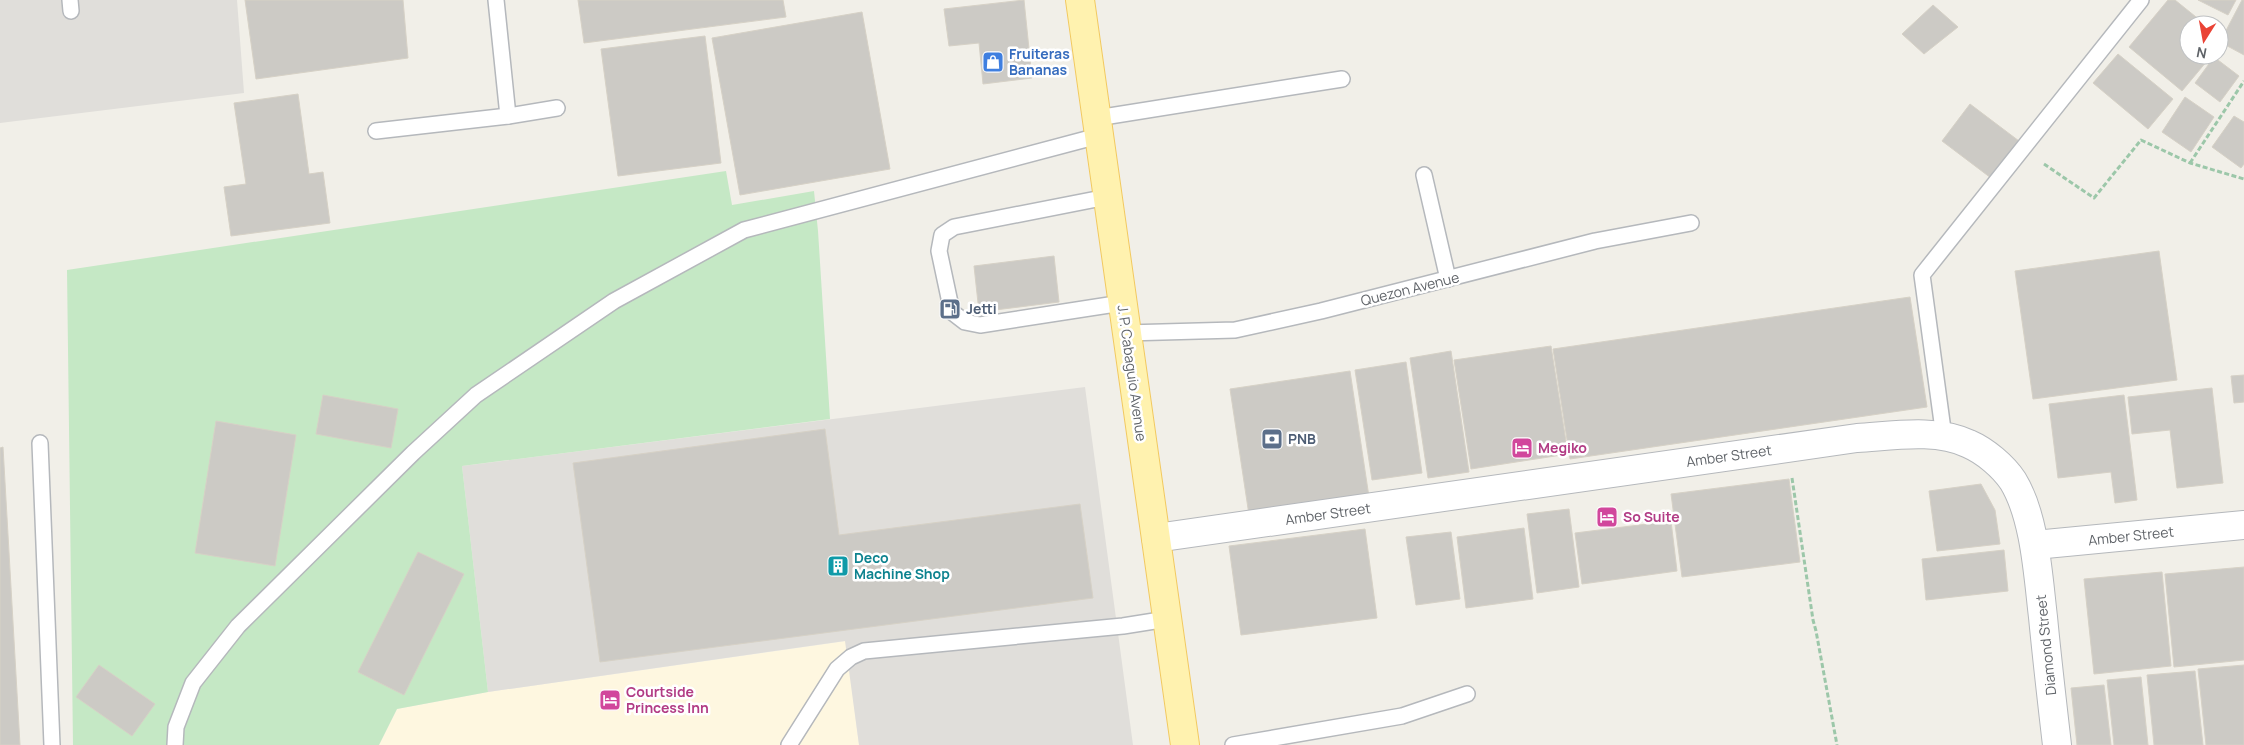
<svg xmlns="http://www.w3.org/2000/svg" width="2244" height="745" font-family="Manrope,sans-serif">
<style>
.commercial{fill:#fef7e0}
.industrial{fill:#e0deda}
.green{fill:#c5e8c5}
.building{fill:#cccac5;stroke:#d6d1c6}
.lines{fill:none;stroke-linecap:round;stroke-linejoin:round}
.service-casing{stroke:#b5b8bc;stroke-width:18}
.minor-casing{stroke:#b5b8bc;stroke-width:30}
.primary-casing{stroke:#f2c960;stroke-width:30}
.path{stroke:#9cc7a9;stroke-width:3;stroke-dasharray:5 2.5;stroke-linecap:butt}
.service{stroke:#fff;stroke-width:15}
.minor{stroke:#fff;stroke-width:28}
.primary{stroke:#fff2af;stroke-width:28}
.labels{text-anchor:middle;stroke-width:5;stroke-linejoin:round;paint-order:stroke}
.shop-label{font-size:14px;font-weight:bold;fill:#366cbe;stroke:#fff;text-anchor:start}
.street-label{font-size:14px;fill:#5f6368;stroke:#fff}
.service-label{font-size:14px;font-weight:bold;fill:#4e5e75;stroke:#fff;text-anchor:start}
.hotel-label{font-size:14px;font-weight:bold;fill:#b23c85;stroke:#fff;text-anchor:start}
.culture-label{font-size:14px;font-weight:bold;fill:#0d838f;stroke:#fff;text-anchor:start}
</style>
<rect width="100%" height="100%" fill="#f1efe8"/>
<path class="commercial" d="M846,641L859,745H379L397,709L488,692Z"/>
<g class="industrial">
<path d="M0,0H237L244,93L0,123Z"/>
<path d="M1085,387L1133,745H859L845,641L488,692L462,466Z"/>
</g>
<path class="green" d="M726,171L732,205L814,191L818,231L830,419L462,466L488,692L397,709L379,745H73L67,270Z"/>
<g class="building">
<path d="M245,0H403L408,58L256,79Z"/>
<path d="M578,0H783L786,17L584,43Z"/>
<path d="M1024,0L1032,78L983,84L979,43L949,46L944,9Z"/>
<path d="M2168,0H2175L2206,25H2189V55H2212L2182,91L2129,47Z"/>
<path d="M2198,0H2236L2228,15Z"/>
<path d="M2242,0H2244V55L2220,42Z"/>
<path d="M1933,5L1958,27L1924,54L1902,34Z"/>
<path d="M862,12L890,169L740,195L712,38Z"/>
<path d="M705,36L721,163L618,176L601,49Z"/>
<path d="M2118,54L2173,99L2148,129L2093,83Z"/>
<path d="M2214,57L2239,76L2220,102L2195,83Z"/>
<path d="M298,94L309,174L323,172L330,223L231,236L224,187L246,184L234,103Z"/>
<path d="M2185,97L2214,117L2191,152L2162,132Z"/>
<path d="M1970,104L2019,141L1991,178L1942,141Z"/>
<path d="M2234,116L2244,122V164L2241,168L2212,147Z"/>
<path d="M2159,251L2177,380L2033,399L2015,271Z"/>
<path d="M1054,256L1059,302L979,312L974,266Z"/>
<path d="M1910,297L1927,407L1570,459L1553,349Z"/>
<path d="M1551,346L1568,454L1471,469L1454,360Z"/>
<path d="M1451,351L1469,472L1428,478L1410,358Z"/>
<path d="M1406,362L1422,473L1372,480L1355,370Z"/>
<path d="M1350,371L1369,497L1249,515L1230,389Z"/>
<path d="M2244,375V402L2234,403L2231,376Z"/>
<path d="M2212,388L2223,483L2177,488L2170,430L2132,434L2128,397Z"/>
<path d="M323,395L398,409L391,448L316,434Z"/>
<path d="M2124,395L2137,500L2115,503L2111,472L2058,478L2049,404Z"/>
<path d="M216,421L296,435L275,566L195,553Z"/>
<path d="M825,429L839,535L1080,504L1093,598L600,662L573,463Z"/>
<path d="M3,447L20,745H0V448Z"/>
<path d="M1789,479L1800,562L1682,577L1671,494Z"/>
<path d="M1981,484L1995,510L2000,544L1937,551L1929,491Z"/>
<path d="M1569,509L1579,587L1537,593L1527,514Z"/>
<path d="M1671,521L1677,571L1582,584L1575,533Z"/>
<path d="M1524,528L1533,599L1466,608L1457,537Z"/>
<path d="M1365,529L1377,618L1241,635L1229,546Z"/>
<path d="M1451,532L1460,599L1416,605L1406,537Z"/>
<path d="M2004,550L2008,591L1926,600L1922,559Z"/>
<path d="M418,552L464,574L404,695L358,672Z"/>
<path d="M2244,567V660L2174,667L2165,574Z"/>
<path d="M2162,572L2171,666L2094,674L2084,579Z"/>
<path d="M99,665L155,704L132,736L76,697Z"/>
<path d="M2244,665V745H2206L2198,669Z"/>
<path d="M2195,671L2203,745H2154L2147,675Z"/>
<path d="M2141,677L2148,745H2114L2107,680Z"/>
<path d="M2104,685L2111,745H2077L2071,688Z"/>
</g>
<g class="lines">
<g class="service-casing">
<g id="service">
<path d="M70,0L71,11"/>
<path d="M496,0L508,116"/>
<path d="M1097,118L1342,79"/>
<path d="M376,131L508,116L557,108"/>
<path d="M1424,175L1448,279"/>
<path d="M1107,197L954,227L942,235L939,251L952,312L965,322L980,325L1122,303"/>
<path d="M1126,333L1235,330L1321,311L1595,241L1691,223"/>
<path d="M1944,437L1922,275L2141,0"/>
<path d="M40,443L52,745"/>
<path d="M175,745L176,727L193,683L238,626L413,453L476,395L614,301L744,230L1098,136"/>
<path d="M789,745L837,669L851,657L864,651L1123,626L1167,619"/>
<path d="M1233,745L1402,716L1467,694"/>
</g>
</g>
<g class="minor-casing">
<g id="minor">
<path d="M1156,538L1857,438C1892,436 1936,428 1969,444C1985,451 2003,466 2013,481C2035,517 2038,575 2043,617C2047,659 2052,702 2057,745"/>
<path d="M2035,545L2244,525"/>
</g>
</g>
<g class="primary-casing">
<path id="primary" d="M1080,0L1185,745"/>
</g>
<g class="path">
<path d="M2190,163L2244,81"/>
<path d="M2044,164L2094,198L2141,140L2190,163L2244,179"/>
<path d="M1792,478L1813,620L1816,631L1837,745"/>
</g>
<use href="#service" class="service"/>
<use href="#minor" class="minor"/>
<use href="#primary" class="primary"/>
</g>
<defs>
<g id="shop-square" transform="scale(1.125)"><rect x="-9" y="-9" width="18" height="18" rx="4" fill="#3f7fe0" stroke="#fff"/><path d="M-5-2.5h2.3a2.7 3.5 0 0 1 5.4 0H5L5.5 6h-11ZM-1.5-2.5h3a1.5 2.3 0 0 0-3 0Z" fill="#fff"/></g>
<g id="fuel-square" transform="scale(1.125)"><rect x="-9" y="-9" width="18" height="18" rx="4" fill="#5c6f8a" stroke="#fff"/><path d="M-5.5-6h7V0h2V4h1.3V-2.5L3-4.5l.8-.8L6-3V5H2.5V1h-1V6h-7ZM-4.2-4.7v3.2H.2V-4.7Z" fill="#fff"/></g>
<g id="bank-square" transform="scale(1.125)"><rect x="-9" y="-9" width="18" height="18" rx="4" fill="#5c6f8a" stroke="#fff"/><path d="M-6-4H6V4H-6ZM0-2.3a2.3 2.3 0 1 0 0 4.6a2.3 2.3 0 1 0 0-4.6Z" fill="#fff"/></g>
<g id="hotel-square" transform="scale(1.125)"><rect x="-9" y="-9" width="18" height="18" rx="4" fill="#d1479c" stroke="#fff"/><path d="M-6-4.5h1.5V1H6V5H4.5V3h-9V5H-6ZM-4 0a1.8 1.8 0 1 1 3.6 0ZM.5 0V-2.5h3Q6-2.5 6 0Z" fill="#fff"/></g>
<g id="building-square" transform="scale(1.125)"><rect x="-9" y="-9" width="18" height="18" rx="4" fill="#0f9aa8" stroke="#fff"/><path d="M-4-6H4V6H1V3H-1V6H-4ZM-2.5-4.3h1.7v1.8h-1.7ZM.8-4.3h1.7v1.8H.8ZM-2.5-1h1.7V.8h-1.7ZM.8-1h1.7V.8H.8Z" fill="#fff"/></g>
</defs>
<g fill-rule="evenodd">
<use href="#shop-square" x="993" y="62"/>
<use href="#fuel-square" x="950" y="309"/>
<use href="#bank-square" x="1272" y="439"/>
<use href="#hotel-square" x="1522" y="448"/>
<use href="#hotel-square" x="1607" y="517"/>
<use href="#building-square" x="838" y="566"/>
<use href="#hotel-square" x="610" y="700"/>
</g>
<g class="labels">
<g class="shop-label">
<text x="1009" y="59">Fruiteras<tspan x="1009" dy="16">Bananas</tspan></text>
</g>
<g class="street-label">
<text transform="translate(1410 289) rotate(-14)" y="5">Quezon Avenue</text>
<text transform="translate(1132 373) rotate(82)" y="5">J. P. Cabaguio Avenue</text>
<text transform="translate(1729 456) rotate(-8)" y="5">Amber Street</text>
<text transform="translate(1328 514) rotate(-8)" y="5">Amber Street</text>
<text transform="translate(2131 536) rotate(-6)" y="5">Amber Street</text>
<text transform="translate(2046 645) rotate(-96)" y="5">Diamond Street</text>
</g>
<g class="service-label">
<text x="966" y="314">Jetti</text>
<text x="1288" y="444">PNB</text>
</g>
<g class="hotel-label">
<text x="1538" y="453">Megiko</text>
<text x="1623" y="522">So Suite</text>
<text x="626" y="697">Courtside<tspan x="626" dy="16">Princess Inn</tspan></text>
</g>
<g class="culture-label">
<text x="854" y="563">Deco<tspan x="854" dy="16">Machine Shop</tspan></text>
</g>
</g>
<g transform="translate(2204 40) rotate(191)"><circle r="24" fill="#ffffff" stroke="#bfc1c3"/>
<path d="M0-4L9 19L0 12L-9 19Z" fill="#ea4335"/>
<text y="-8" font-size="14" font-weight="bold" text-anchor="middle" fill="#5f6368">N</text>
</g>
</svg>
